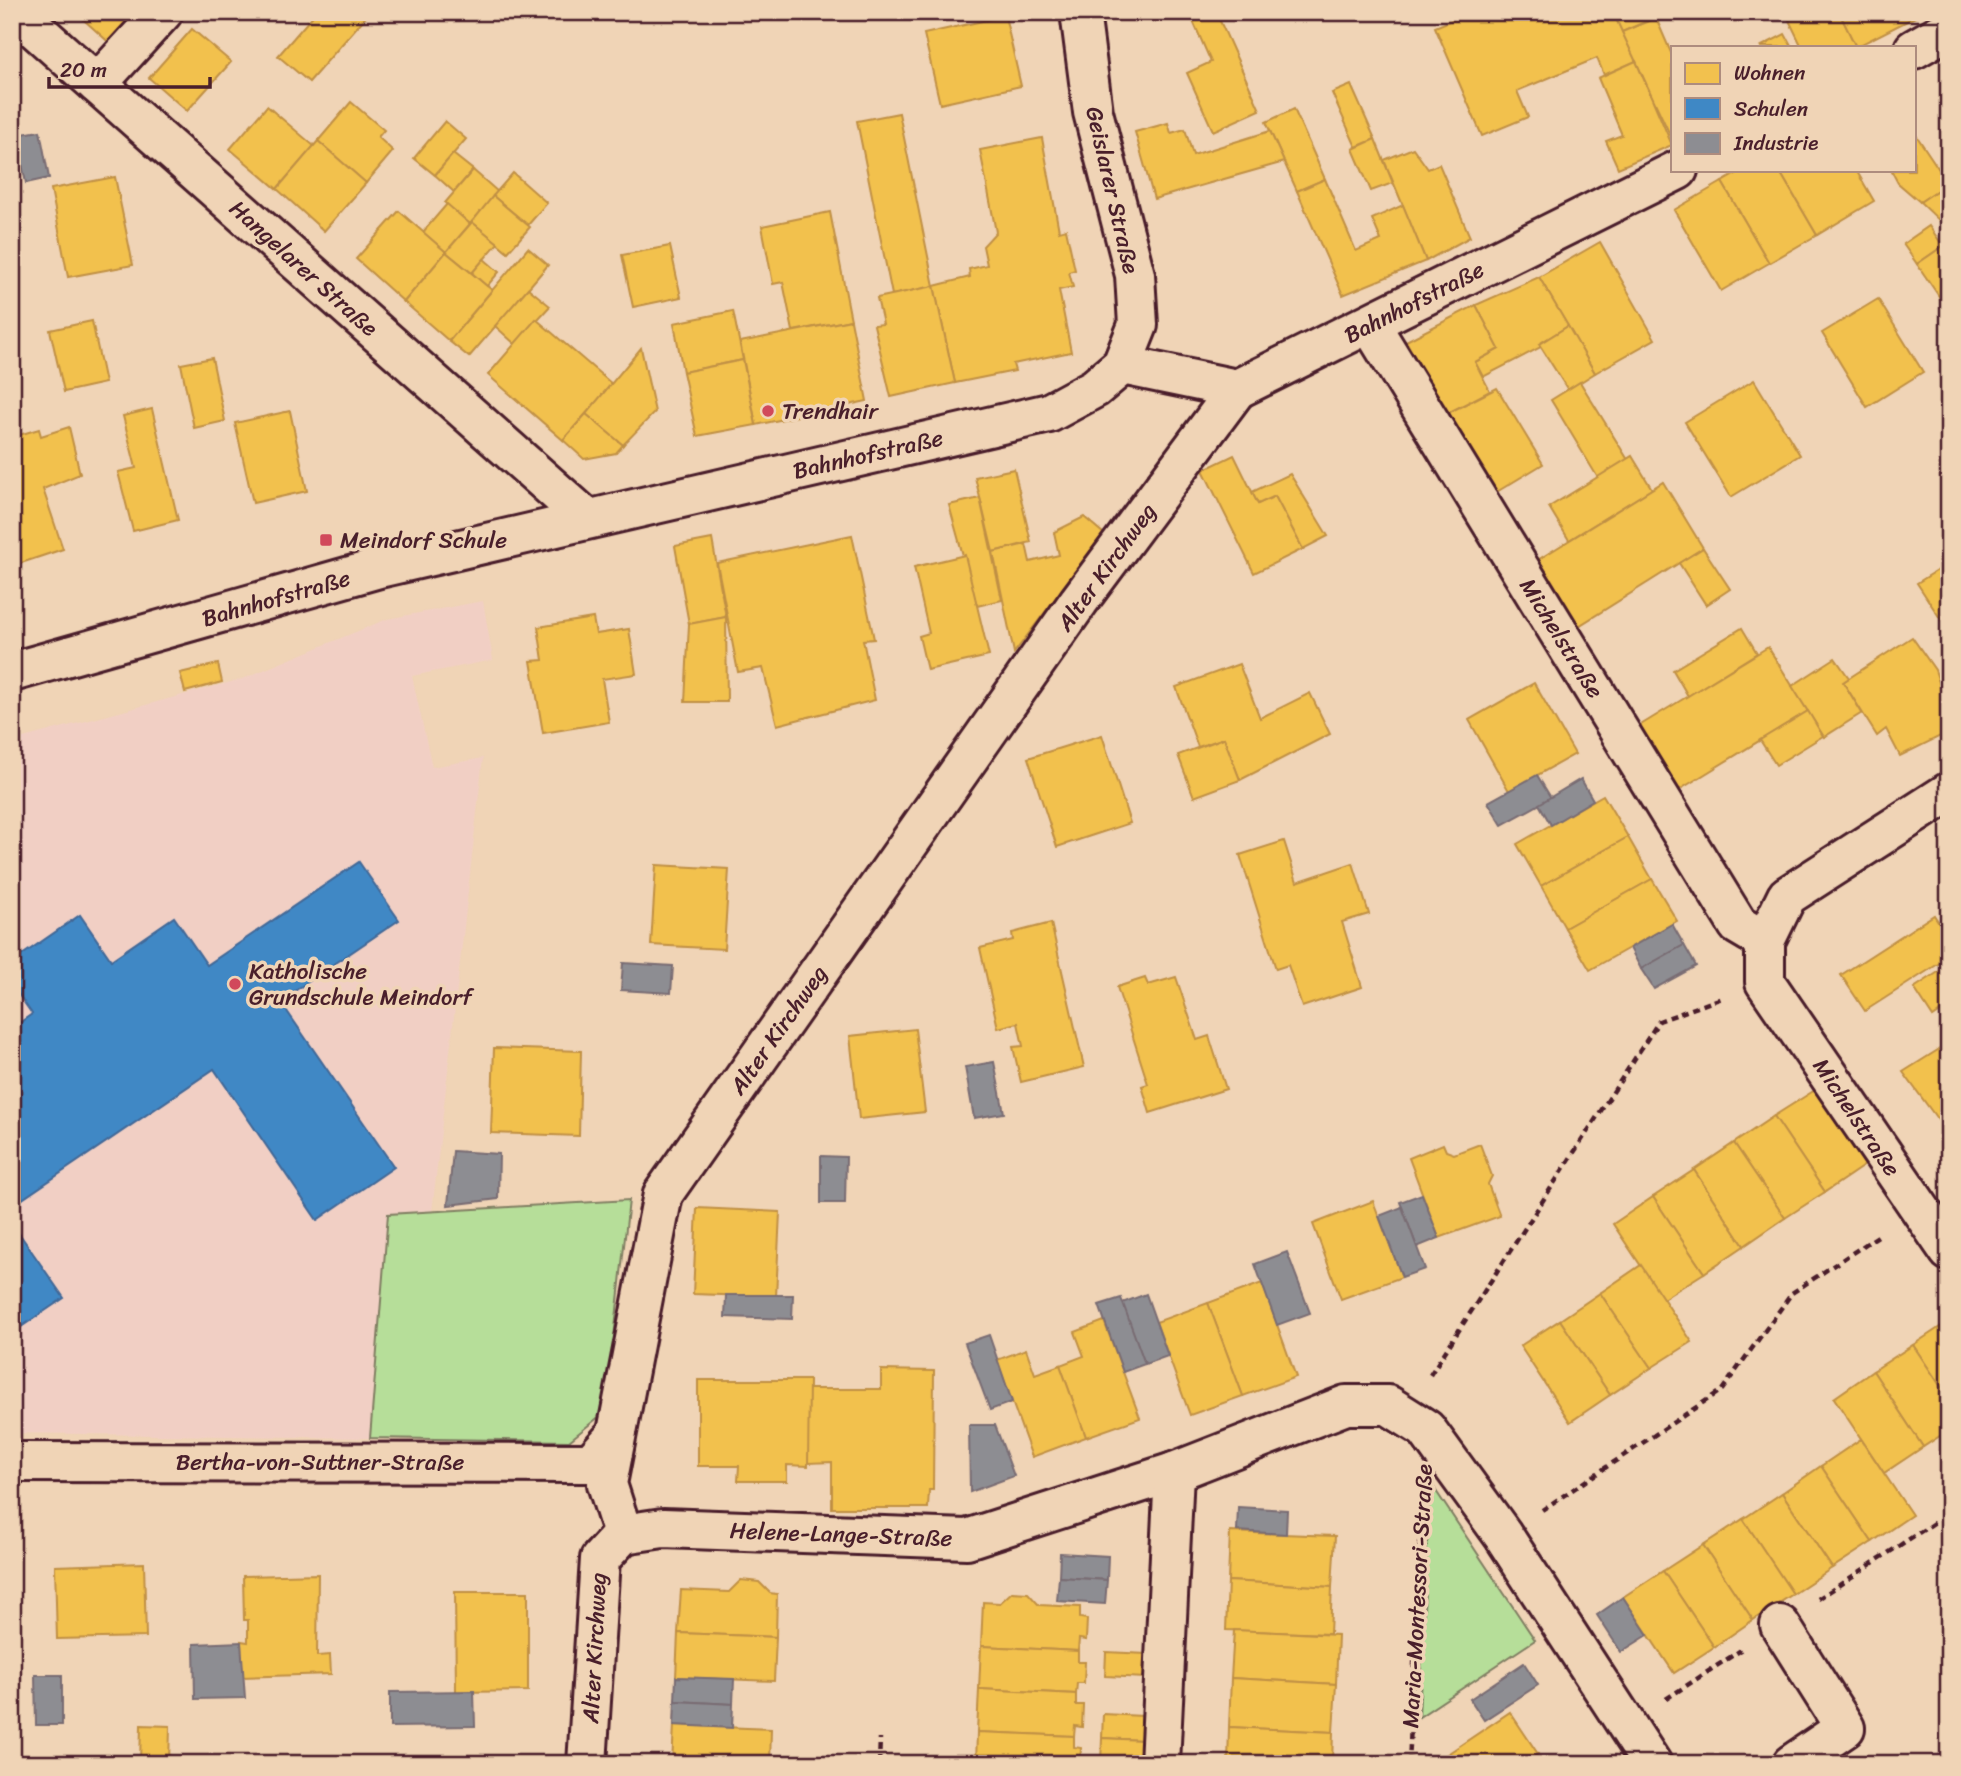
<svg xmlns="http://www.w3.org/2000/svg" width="1961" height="1776" font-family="Sriracha,sans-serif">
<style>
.built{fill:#f1cfc4}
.green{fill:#b6de99;stroke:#807e62;stroke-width:2}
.homes{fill:#f2c14e;stroke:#c09044;stroke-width:2}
.schools{fill:#3f88c5;stroke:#426897;stroke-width:2}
.industry{fill:#8d8d92;stroke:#796c73;stroke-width:2}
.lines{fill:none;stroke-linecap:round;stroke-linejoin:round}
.minor-casing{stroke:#4a1f2b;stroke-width:44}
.major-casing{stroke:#4a1f2b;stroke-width:44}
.path{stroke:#4a1f2b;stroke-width:4.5;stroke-dasharray:7 5;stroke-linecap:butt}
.minor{stroke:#f0d4b6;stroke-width:38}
.major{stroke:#f0d4b6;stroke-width:38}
.poi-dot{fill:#d1495b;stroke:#f0d4b6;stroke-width:2.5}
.labels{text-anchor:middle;stroke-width:7;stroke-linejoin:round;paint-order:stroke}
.street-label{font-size:23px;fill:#4a1f2b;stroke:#f0d4b6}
.poi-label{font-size:23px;fill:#4a1f2b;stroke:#f0d4b6;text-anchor:start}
</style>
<rect width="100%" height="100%" fill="#f0d4b6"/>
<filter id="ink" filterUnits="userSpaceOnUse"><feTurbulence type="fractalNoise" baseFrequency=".0143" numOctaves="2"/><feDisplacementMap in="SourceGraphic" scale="14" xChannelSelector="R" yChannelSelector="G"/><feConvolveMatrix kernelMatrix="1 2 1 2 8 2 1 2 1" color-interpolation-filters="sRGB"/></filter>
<g filter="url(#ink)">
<path class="built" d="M483,601L493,660L412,676L432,767L483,758L432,1212L629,1200L569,1441L12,1433V741L242,679L387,619Z"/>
<g class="green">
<path d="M629,1200L606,1411L569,1441L370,1438L388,1214Z"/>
<path d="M1430,1482L1535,1640L1419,1717Z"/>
</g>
<g class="homes">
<path d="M75,12H143L113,46Z"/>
<path d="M316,12H370L309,82L278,56Z"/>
<path d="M1189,12H1216L1260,110L1213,131L1187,73L1211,62Z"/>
<path d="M1471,12H1613L1636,61L1604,75L1597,58L1517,91L1528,117L1482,136L1435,27Z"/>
<path d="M1613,12H1667L1622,32Z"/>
<path d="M1785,12H1839L1856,47H1802Z"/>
<path d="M1839,12H1925L1856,47Z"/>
<path d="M1005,16L1021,86L940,104L924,34Z"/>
<path d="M1656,18L1672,55V139L1622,32Z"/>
<path d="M192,29L231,62L187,111L149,78Z"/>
<path d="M1785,34L1792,47H1760Z"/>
<path d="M1636,61L1672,145L1618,168L1606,141L1622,135L1598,78Z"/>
<path d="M1351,85L1375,139L1356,147L1332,93Z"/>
<path d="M351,102L384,130L378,137L393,151L366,183L318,141Z"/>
<path d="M267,106L314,146L277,189L230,149Z"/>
<path d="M1294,109L1325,179L1297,191L1266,122Z"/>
<path d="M899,113L934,286L892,295L857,121Z"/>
<path d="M445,121L466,139L435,175L414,158Z"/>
<path d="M1168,123L1171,133L1185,129L1193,155L1270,131L1284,162L1154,199L1135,132Z"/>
<path d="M1914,132L1948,183L1920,202L1898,183L1891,170H1914Z"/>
<path d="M1042,138L1059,231L1066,229L1075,270L1069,272L1073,287L1059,290L1071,352L1013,364L1015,371L955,383L934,286L970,277L969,269L987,265L983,246L996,232L980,150Z"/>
<path d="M1375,139L1393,183L1371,191L1353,149Z"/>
<path d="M318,141L366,183L324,231L277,189Z"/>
<path d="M1413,148L1428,169L1439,164L1470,237L1426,261L1384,160Z"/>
<path d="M453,154L473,170L454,192L435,175Z"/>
<path d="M473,170L498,192L470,224L445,203Z"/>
<path d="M1743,170H1779L1817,235L1769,263L1722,182Z"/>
<path d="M1779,170H1856L1874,201L1817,235Z"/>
<path d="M513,173L547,203L528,225L493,196Z"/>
<path d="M115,177L133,265L68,277L51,189Z"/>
<path d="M1325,179L1356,251L1381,240L1372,219L1403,205L1426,261L1343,295L1297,191Z"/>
<path d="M1722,182L1769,263L1721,291L1674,210Z"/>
<path d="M1948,183L1949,184V230L1920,202Z"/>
<path d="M493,196L530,227L508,252L472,222Z"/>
<path d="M447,204L470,224L446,252L423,232Z"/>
<path d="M399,211L446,252L404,302L356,259Z"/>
<path d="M830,212L851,320L793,331L783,282L773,284L762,226Z"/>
<path d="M472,222L498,243L472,273L446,252Z"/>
<path d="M1929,226L1943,246L1917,264L1903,244Z"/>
<path d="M1600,242L1655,339L1595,373L1539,277Z"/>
<path d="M1949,242V311L1917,264Z"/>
<path d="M670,246L681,297L633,307L622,255Z"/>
<path d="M12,248L19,283L12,285Z"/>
<path d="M528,248L548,265L469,357L449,341Z"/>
<path d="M446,252L492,290L449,341L404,302Z"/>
<path d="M484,259L499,272L487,286L472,273Z"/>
<path d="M1539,277L1568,326L1539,344L1541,347L1483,377L1475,362L1499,349L1476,305Z"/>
<path d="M934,286L955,383L891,397L874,325L883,324L877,298Z"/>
<path d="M528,288L550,306L515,344L495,326Z"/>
<path d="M1878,299L1923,372L1867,407L1822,333Z"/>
<path d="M1476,305L1499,349L1475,362L1490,391L1446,414L1406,341Z"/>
<path d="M733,311L743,360L683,372L674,323Z"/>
<path d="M536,319L612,384L563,440L488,375Z"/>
<path d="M851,320L867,401L756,425L740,342Z"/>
<path d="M92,321L105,383L64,392L50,330Z"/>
<path d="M1568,326L1595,373L1568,390L1539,344Z"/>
<path d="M641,348L655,412L623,445L586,414Z"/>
<path d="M212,358L225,421L194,428L181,364Z"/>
<path d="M743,360L756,425L697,436L683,372Z"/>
<path d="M1754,380L1800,455L1731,497L1685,422Z"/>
<path d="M1580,382L1628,460L1598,478L1551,400Z"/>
<path d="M1497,388L1543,464L1495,493L1446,414Z"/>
<path d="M152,409L178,520L133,531L118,472L136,468L123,416Z"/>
<path d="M290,411L307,491L253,503L235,423Z"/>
<path d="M586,414L623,445L616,453L584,459L563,440Z"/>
<path d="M69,427L80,474L43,489L63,549L12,566V437L39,429L41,436Z"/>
<path d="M1234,455L1258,504L1275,496L1303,549L1254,573L1203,470Z"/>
<path d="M1632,456L1652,489L1569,540L1549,507Z"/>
<path d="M1014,469L1031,542L993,552L975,477Z"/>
<path d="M1290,474L1328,536L1303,549L1275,496L1258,504L1252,492Z"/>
<path d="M1663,482L1703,548L1577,627L1536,561Z"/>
<path d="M980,498L1002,600L977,606L949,505Z"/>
<path d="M1084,517L1104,534L1014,653L993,552L1026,544L1030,562L1059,555L1054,532Z"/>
<path d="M852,535L874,639L863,640L875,700L777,725L763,668L738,672L717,563Z"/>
<path d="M712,539L726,617L689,624L675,546Z"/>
<path d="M1703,548L1730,589L1706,605L1679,563Z"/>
<path d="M965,555L989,656L927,670L919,636L929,633L914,567Z"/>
<path d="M1949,563V632L1917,583Z"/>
<path d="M726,617L727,702H685L689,624Z"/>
<path d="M593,618L596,634L629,629L636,674L602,679L609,722L543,733L531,661L543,660L538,627Z"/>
<path d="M1742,628L1757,653L1688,696L1673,670Z"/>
<path d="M1912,637L1935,670L1943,694L1949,691V732L1900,756L1886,729L1877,736L1843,682Z"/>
<path d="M1768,647L1808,711L1679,790L1639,726Z"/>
<path d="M1835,658L1849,678L1843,682L1862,713L1824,737L1792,686Z"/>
<path d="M218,664L222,682L185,692L180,673Z"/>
<path d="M1239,664L1260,718L1310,693L1330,734L1240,780L1224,738L1198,747L1176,687Z"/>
<path d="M1534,683L1575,754L1509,791L1469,720Z"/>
<path d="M1808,711L1823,736L1776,765L1760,740Z"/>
<path d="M1102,735L1130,823L1057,847L1028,758Z"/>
<path d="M1224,738L1240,780L1194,797L1178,755Z"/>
<path d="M1603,795L1628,837L1541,886L1517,844Z"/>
<path d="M1628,837L1652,879L1565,928L1541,886Z"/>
<path d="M1284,841L1297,882L1353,863L1369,914L1342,922L1362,987L1302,1007L1288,965L1276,969L1240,855Z"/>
<path d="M656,865L729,869L724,949L651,945Z"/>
<path d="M1652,879L1677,921L1590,970L1565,928Z"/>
<path d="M1934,915L1949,938V957L1865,1011L1841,975Z"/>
<path d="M1051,923L1084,1067L1021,1082L1013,1047L1023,1046L1018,1023L998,1028L980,948L1013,940L1012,933Z"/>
<path d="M1949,965V1006L1933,1017L1914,988Z"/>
<path d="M1176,977L1197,1040L1209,1036L1226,1089L1150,1113L1142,1086L1148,1084L1117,987L1145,978L1148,985Z"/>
<path d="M915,1029L925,1112L859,1119L850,1036Z"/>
<path d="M1949,1043V1135L1903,1072Z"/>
<path d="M494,1048L581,1051L579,1136L491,1133Z"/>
<path d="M1815,1090L1865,1165L1825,1192L1774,1116Z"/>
<path d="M1774,1116L1825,1192L1785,1218L1734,1143Z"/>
<path d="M1734,1143L1785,1218L1744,1246L1694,1170Z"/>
<path d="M1443,1144L1446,1151L1454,1154L1480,1144L1492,1176L1488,1184L1500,1216L1439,1238L1409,1158Z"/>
<path d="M1694,1170L1744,1246L1704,1273L1653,1197Z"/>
<path d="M1653,1197L1704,1273L1663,1299L1613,1224Z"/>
<path d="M1373,1201L1402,1277L1341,1299L1313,1224Z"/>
<path d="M697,1208L780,1212L776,1297L693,1294Z"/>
<path d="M1641,1265L1692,1342L1651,1368L1600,1293Z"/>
<path d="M1262,1283L1296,1377L1243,1396L1208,1303Z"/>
<path d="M1600,1293L1651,1368L1610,1395L1560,1320Z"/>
<path d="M1208,1303L1243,1396L1190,1415L1156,1322Z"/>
<path d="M1560,1320L1610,1395L1570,1422L1520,1346Z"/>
<path d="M1104,1321L1140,1418L1086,1437L1060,1365L1084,1356L1075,1332Z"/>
<path d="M1949,1321V1399L1913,1345Z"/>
<path d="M1913,1345L1949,1399V1430L1923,1447L1873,1371Z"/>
<path d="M1026,1349L1035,1374L1060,1365L1086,1437L1032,1457L997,1360Z"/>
<path d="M881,1370L934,1371L933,1490H929L928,1508H832V1462L808,1463V1389H881Z"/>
<path d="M1873,1371L1923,1447L1884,1473L1834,1398Z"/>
<path d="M698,1380H809L808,1466L787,1465V1481H738L739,1466H698Z"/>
<path d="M1861,1439L1912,1515L1872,1542L1821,1466Z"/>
<path d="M1821,1466L1872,1542L1832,1568L1782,1493Z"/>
<path d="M1782,1493L1832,1568L1793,1594L1743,1519Z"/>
<path d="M1743,1519L1793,1594L1753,1620L1703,1545Z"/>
<path d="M1230,1532L1335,1536L1332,1587L1228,1581Z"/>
<path d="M1703,1545L1753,1620L1714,1647L1663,1571Z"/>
<path d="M144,1563L146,1637L57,1639L55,1566Z"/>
<path d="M1663,1571L1714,1647L1674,1673L1623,1597Z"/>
<path d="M318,1574L317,1656L330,1655L331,1674L242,1677L241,1641L248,1642V1620H244L243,1576Z"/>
<path d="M741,1580L759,1582L770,1593L777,1594L776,1637L678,1633L681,1590L729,1592Z"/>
<path d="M1228,1581L1332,1587L1330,1634L1226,1630Z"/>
<path d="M455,1592H528V1691L456,1692Z"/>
<path d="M1012,1592L1028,1593L1039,1605L1080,1607V1618L1087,1619L1086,1640L1079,1639L1078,1651L981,1646L983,1602L1000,1603Z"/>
<path d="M1234,1630L1338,1635L1336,1684L1231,1678Z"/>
<path d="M678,1633L776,1637L774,1681L676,1677Z"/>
<path d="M981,1646L1078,1651V1662H1085L1084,1683H1077L1076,1694L979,1689Z"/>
<path d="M1106,1652L1147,1654L1146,1678L1105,1676Z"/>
<path d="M1231,1678L1336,1684L1333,1732L1229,1727Z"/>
<path d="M979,1689L1076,1694V1705H1083L1082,1727L1075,1726L1074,1736L977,1732Z"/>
<path d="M1510,1712L1538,1754L1523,1764H1439L1437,1761Z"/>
<path d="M1103,1714L1143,1716L1142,1740L1102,1738Z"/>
<path d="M141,1725L170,1726L169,1764H140Z"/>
<path d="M674,1725L771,1729L770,1764H672Z"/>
<path d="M1229,1727L1333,1732L1332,1764H1228Z"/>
<path d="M977,1732L1074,1736V1747L1081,1748L1080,1764H976Z"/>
<path d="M1102,1738L1142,1740L1141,1764L1101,1763Z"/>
</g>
<g class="schools">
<path d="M359,862L399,920L280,1001L394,1167L317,1220L214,1069L12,1206V1028L32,1014L12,985V962L80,915L111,960L174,917L207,965Z"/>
<path d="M12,1223L64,1298L12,1333Z"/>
</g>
<g class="industry">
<path d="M12,116L19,147L12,148Z"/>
<path d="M40,131L49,178L26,183L16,135Z"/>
<path d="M1537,775L1551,798L1502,825L1488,802Z"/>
<path d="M1581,779L1593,800L1551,825L1539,804Z"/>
<path d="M1672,924L1684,945L1641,969L1630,948Z"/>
<path d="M1684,945L1696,966L1654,989L1641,969Z"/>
<path d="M623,963L673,966L671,993L621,990Z"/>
<path d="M994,1062L1004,1113L974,1118L965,1067Z"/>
<path d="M453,1151L499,1154L498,1199L448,1205Z"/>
<path d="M821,1156L846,1157L845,1203H821Z"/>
<path d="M1422,1194L1439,1238L1417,1247L1400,1202Z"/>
<path d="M1402,1207L1425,1269L1402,1277L1379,1216Z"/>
<path d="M1287,1252L1310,1313L1277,1325L1255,1264Z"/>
<path d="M1146,1294L1168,1356L1145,1364L1122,1303Z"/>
<path d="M726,1295H793L792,1319L725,1317Z"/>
<path d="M1121,1298L1145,1364L1123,1372L1099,1305Z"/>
<path d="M989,1335L1012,1402L990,1410L965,1343Z"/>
<path d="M969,1425H995L1014,1476L970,1492Z"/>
<path d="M1238,1507L1287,1510L1286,1534L1237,1531Z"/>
<path d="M1060,1553L1108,1556L1107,1580L1059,1577Z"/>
<path d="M1059,1577L1107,1580L1105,1604L1057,1601Z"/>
<path d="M1623,1597L1648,1635L1621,1652L1597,1615Z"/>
<path d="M241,1642L245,1698L195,1699L194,1644Z"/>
<path d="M1524,1663L1538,1685L1484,1720L1470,1699Z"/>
<path d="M35,1675H62V1725H36Z"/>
<path d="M676,1677L734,1679L733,1704L675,1701Z"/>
<path d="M474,1691L475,1726L390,1727V1692Z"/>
<path d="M675,1701L733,1704L732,1728L674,1725Z"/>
</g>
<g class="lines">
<g class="minor-casing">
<g id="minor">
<path d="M16,12L586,518"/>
<path d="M1914,49L1949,29"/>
<path d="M97,84L163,12"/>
<path d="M1370,324L1738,925L1765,941V982L1949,1251"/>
<path d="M1122,365L1237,389L1678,170"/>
<path d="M1765,941L1787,896L1949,792"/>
<path d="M12,1462L591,1463L616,1435"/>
<path d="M623,1534L607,1484L663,1194L1079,601L1237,389"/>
<path d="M623,1534L663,1528L967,1539L1174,1472L1346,1405H1388L1426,1429L1503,1535L1652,1764"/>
<path d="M1780,1625L1845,1728L1792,1764"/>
<path d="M587,1764L600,1559L623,1534"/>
<path d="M1160,1764L1174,1472"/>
</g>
</g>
<g class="major-casing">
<path id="major" d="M12,672L379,568L1049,413L1095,388L1122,365L1138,325L1135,275L1093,112L1080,12"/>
</g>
<g class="path">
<path d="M1430,1375L1659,1021L1722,998"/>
<path d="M1542,1510L1722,1390L1792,1293L1881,1234"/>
<path d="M1818,1599L1949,1513"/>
<path d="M1666,1699L1741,1650"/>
<path d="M879,1764L880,1738"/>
<path d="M1409,1764L1422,1506"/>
</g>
<use href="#minor" class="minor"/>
<use href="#major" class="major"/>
</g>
</g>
<g class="poi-dot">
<circle cx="768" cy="411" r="7"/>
<rect x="319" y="533" width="14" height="14" rx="3.5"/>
<circle cx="235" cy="984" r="7"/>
</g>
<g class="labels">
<g class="street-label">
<text transform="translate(1113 190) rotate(77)" y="8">Geislarer Straße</text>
<text transform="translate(304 268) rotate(42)" y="8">Hangelarer Straße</text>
<text transform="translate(1414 302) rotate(-27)" y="8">Bahnhofstraße</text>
<text transform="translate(868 454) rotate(-13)" y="8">Bahnhofstraße</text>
<text transform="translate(1106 567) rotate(-54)" y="8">Alter Kirchweg</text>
<text transform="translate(276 598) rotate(-16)" y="8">Bahnhofstraße</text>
<text transform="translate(1562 638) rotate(58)" y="8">Michelstraße</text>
<text transform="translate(778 1030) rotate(-55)" y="8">Alter Kirchweg</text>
<text transform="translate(1857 1117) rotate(56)" y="8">Michelstraße</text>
<text x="320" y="1470">Bertha-von-Suttner-Straße</text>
<text transform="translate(841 1534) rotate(2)" y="8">Helene-Lange-Straße</text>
<text transform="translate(1417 1596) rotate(-87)" y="8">Maria-Montessori-Straße</text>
<text transform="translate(594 1648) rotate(-87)" y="8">Alter Kirchweg</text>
</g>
<g class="poi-label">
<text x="782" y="419">Trendhair</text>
<text x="340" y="548">Meindorf Schule</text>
<text x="249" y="979">Katholische<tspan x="249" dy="26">Grundschule Meindorf</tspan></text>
</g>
</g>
<rect width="1961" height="1776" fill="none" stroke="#f0d4b6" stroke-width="42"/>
<rect x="21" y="21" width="1919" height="1734" fill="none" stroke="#4a1f2b" stroke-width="2.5" filter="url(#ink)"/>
<rect x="1671" y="46" width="245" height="126" fill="#f0d4b6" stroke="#ae8c7e" stroke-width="2"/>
<rect x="1685" y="63" width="35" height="21" fill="#f2c14e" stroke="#ae8c7e" stroke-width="2"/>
<text x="1734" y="80" font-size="21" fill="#4a1f2b">Wohnen</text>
<rect x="1685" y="98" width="35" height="21" fill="#3f88c5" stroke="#ae8c7e" stroke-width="2"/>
<text x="1734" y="116" font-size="21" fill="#4a1f2b">Schulen</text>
<rect x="1685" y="133" width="35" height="21" fill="#8d8d92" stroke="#ae8c7e" stroke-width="2"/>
<text x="1734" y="150" font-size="21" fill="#4a1f2b">Industrie</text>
<path d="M49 77v10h161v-10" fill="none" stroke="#4a1f2b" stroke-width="3.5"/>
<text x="60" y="77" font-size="21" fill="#4a1f2b" stroke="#f0d4b6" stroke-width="5" paint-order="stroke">20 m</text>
</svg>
